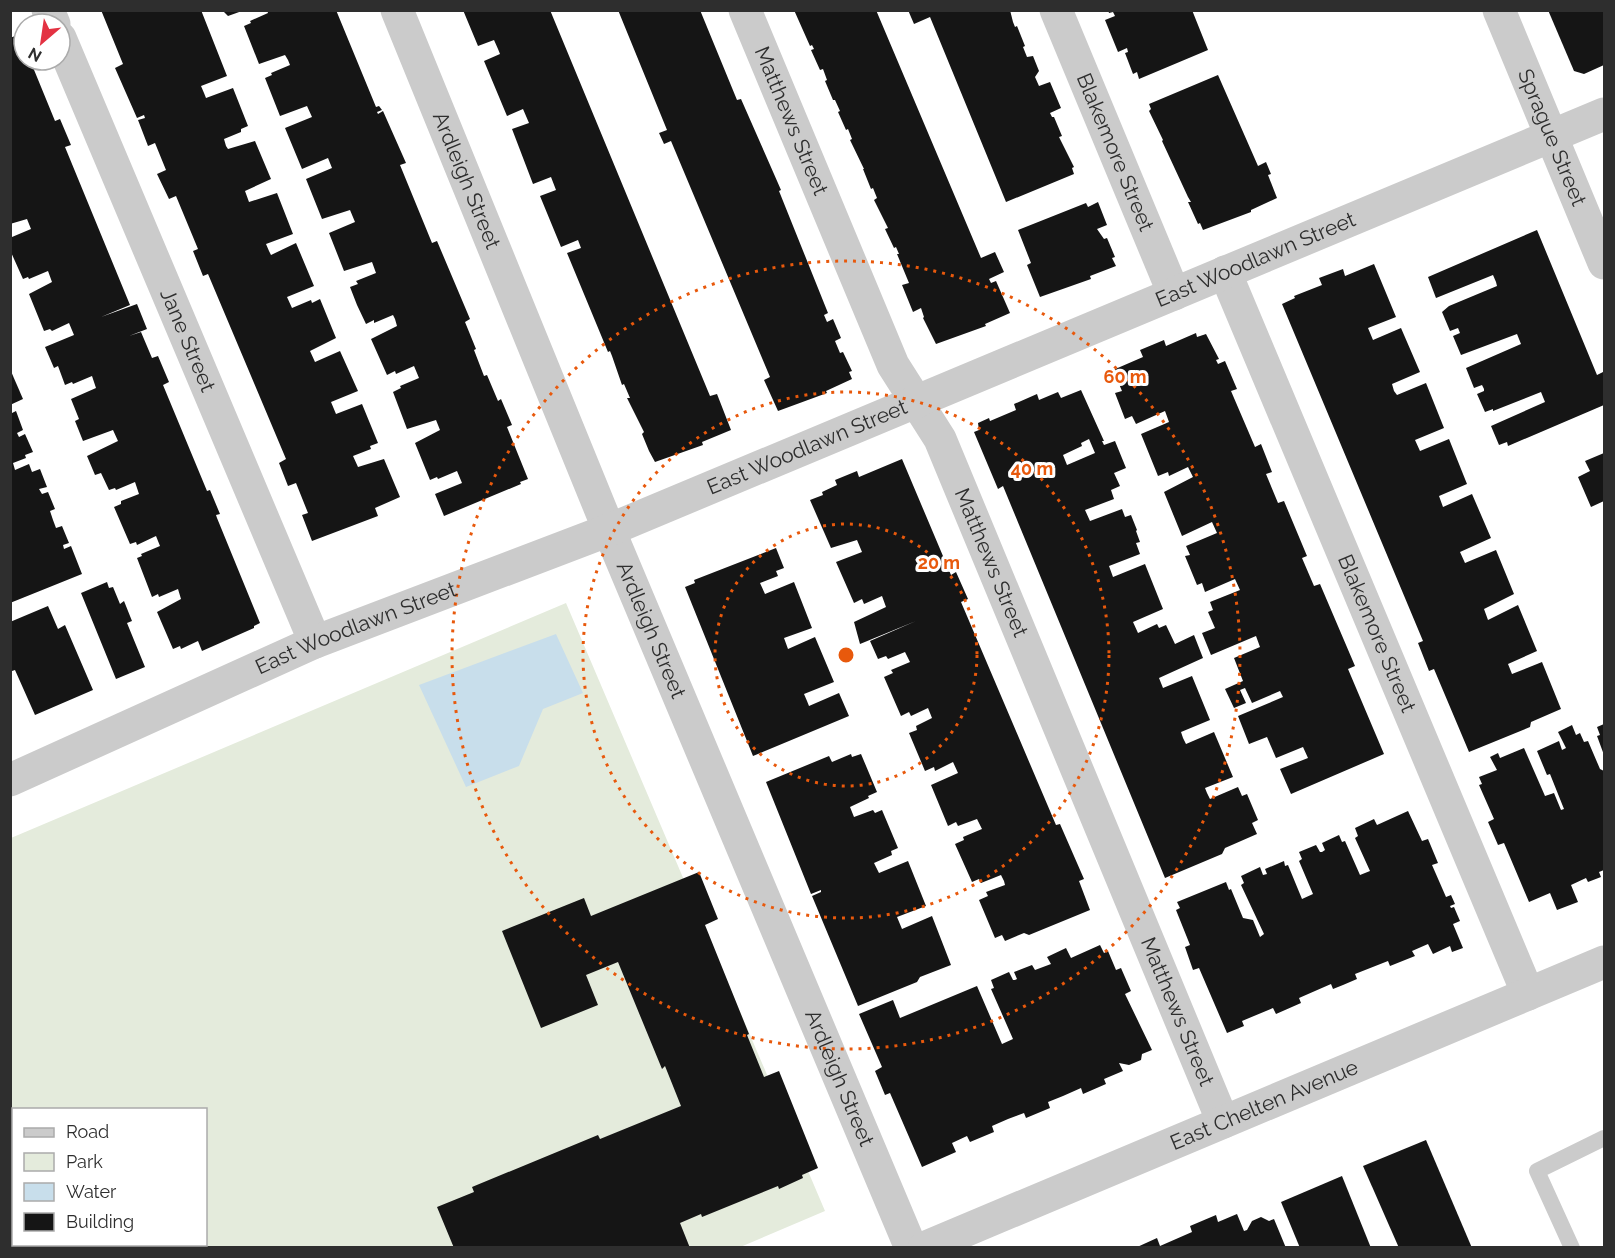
<svg xmlns="http://www.w3.org/2000/svg" width="1615" height="1258" font-family="Raleway,sans-serif">
<style>
.green{fill:#e4ebdc;fill-rule:evenodd}
.water{fill:#c8deeb}
.building{fill:#151515;fill-rule:evenodd}
.lines{fill:none;stroke-linecap:round;stroke-linejoin:round}
.service{stroke:#cbcbcb;stroke-width:16}
.minor{stroke:#cbcbcb;stroke-width:33}
.tertiary{stroke:#cbcbcb;stroke-width:33}
.ring{fill:none;stroke:#e8590c;stroke-width:3;stroke-dasharray:3 6}
.labels{text-anchor:middle;stroke-width:6;stroke-linejoin:round;paint-order:stroke}
.street-label{font-size:21px;fill:#2e2e2e;stroke:#fff}
.centre{fill:#e8590c;stroke:#fff;stroke-width:3}
.ring-label{font-size:18px;text-anchor:middle;font-weight:bold;fill:#e8590c;stroke:#fff;stroke-width:6;stroke-linejoin:round;paint-order:stroke}
</style>
<rect width="100%" height="100%" fill="#fff"/>
<path class="green" d="M566,603L825,1211L738,1248H11V838ZM14,1110H206V1244H14Z"/>
<path class="water" d="M556,634L583,693L543,709L519,766L466,787L419,685Z"/>
<g class="building">
<path d="M101,10H201L227,76L201,86L204,93L206,98L233,88L248,126L241,129V132L224,139L226,146L228,149L255,141L271,179L245,191L249,202L277,193L293,234L266,244L269,251L271,255L296,243L314,286L287,297L292,308L311,300L312,303L320,299L336,338L310,351L315,362L340,351L358,391L331,402L336,414L362,404L378,443L370,446L371,449L353,456L358,467L384,459L400,497L375,508L378,516L312,541L302,515L308,513L296,483L288,486L279,463L286,459L208,274L203,276L193,251L198,249L176,196L169,199L157,174L166,170L155,143L148,146L138,120L145,118L144,115L137,118L115,68L123,64Z"/>
<path d="M222,10H242V11L228,16Z"/>
<path d="M267,10H336L376,107L379,106L382,110L377,112L378,114L383,111L406,163L400,165L432,243L437,241L470,319L465,322L476,349L474,350L484,376L487,375L498,401L501,399L512,425L507,427L528,479L520,482L521,484L444,516L435,494L462,483L457,471L438,479L437,477L430,480L415,443L440,430L436,420L407,429L393,392L401,388L400,386L419,378L414,366L396,374L395,371L387,375L371,339L397,326L395,319L393,315L374,323V320L366,324L357,305L350,287L358,284L356,281L376,273L372,262L344,271L329,233L355,222L350,210L322,219L306,179L332,168L328,158L302,169L285,128L312,117L307,106L280,116L265,78L272,75L271,73L290,65L288,60L285,55L259,64L244,26L251,23L250,21L268,13Z"/>
<path d="M463,10H550L710,396L717,394L731,430L702,442L703,445L655,462L649,451L642,434L644,432L627,398H630L624,384L622,385L612,356L610,351L608,352L567,253L581,248L578,240L561,247L540,196L556,190L551,177L533,184L512,129L529,123L523,109L507,116L484,61L500,54L498,49L494,40L478,46Z"/>
<path d="M618,10H700L737,100L741,99L781,190L779,191L828,313L824,315L827,322L833,319L841,338L835,341L840,353L843,352L852,371L849,372L852,379L826,391L827,393L778,411L764,380L770,377L671,141L664,144L659,133L667,130Z"/>
<path d="M794,10H876L981,258L995,252L1004,272L989,279L991,283L996,281L1010,313L985,324L986,326L936,344L923,318L924,317L921,308L913,312L902,285L909,283L897,254H899L896,247L894,248L885,229L888,228L874,200L877,198L873,188L871,189L863,169H864L850,140L852,139L848,129L846,130L838,112L840,111L835,100H833L825,81L827,80L823,69L820,70L811,50L814,49L812,45L810,46Z"/>
<path d="M908,10H1010L1013,22L1015,27L1017,26L1025,46L1023,47L1027,57L1033,56L1039,71L1035,77L1039,86L1050,82L1061,108L1050,113L1052,117H1054L1062,136L1059,137L1074,167L1072,168L1074,174L1006,202L930,17L914,24Z"/>
<path d="M1108,10H1192L1208,50L1139,79L1137,72L1133,74L1125,53L1128,52L1127,48L1118,52L1105,20L1115,16L1113,12L1109,13Z"/>
<path d="M1548,10H1604V65L1584,74L1574,71Z"/>
<path d="M20,34L24,44V60H30L55,121L60,119L71,145L65,147L130,305L101,317L137,304L147,329L129,336L141,332L152,358L158,356L169,382L163,385L207,491L210,490L220,514L216,515L217,518L260,623L254,626V628L202,651L198,641L181,649L180,646L173,649L157,612L181,599L178,589L159,597L158,594L152,597L137,558L142,556L141,554L160,546L156,536L137,545L136,542L130,544L114,507L121,504V501L139,494L135,482L116,490L115,488L109,490L101,473L95,475L87,456L118,441L113,430L83,441L75,421L79,419L71,399L96,388L92,376L73,384L72,382L65,385L58,366L54,368L45,347L74,335L69,323L52,331L50,329L44,331L29,294L52,282L48,271L29,279L28,277L23,279L10,250L12,237L31,229L27,219L10,224V38Z"/>
<path d="M1218,75L1258,166L1266,162L1271,174L1268,175L1277,198L1251,210V212L1203,230L1200,223L1198,224L1188,202H1191L1188,197L1162,141L1163,140L1149,111L1151,109L1149,104Z"/>
<path d="M1098,202L1107,225L1097,229L1104,239L1107,238L1115,257L1112,258L1116,266L1090,276L1091,279L1040,297L1027,265L1031,263L1018,230L1086,203L1088,207Z"/>
<path d="M1537,230L1597,375L1603,372L1604,376V405L1508,446L1507,442L1499,445L1491,426L1545,402L1541,392L1493,411V409L1485,412L1477,394L1484,391V389L1482,385L1474,388L1466,368L1521,344L1517,334L1461,355L1453,336L1460,333L1458,328L1450,331L1442,312L1449,306L1497,286L1496,282L1493,275L1436,298L1428,277Z"/>
<path d="M1374,264L1396,317L1368,328L1373,340L1401,328L1420,372L1392,384L1394,391L1397,395L1426,383L1444,428L1415,440L1420,451L1449,439L1467,484L1439,496L1443,507L1472,494L1491,538L1460,552L1465,563L1496,550L1514,594L1484,609L1488,620L1518,605L1537,651L1508,664L1512,674L1542,662L1561,709L1531,722L1530,727L1469,752L1434,669L1429,671L1418,643L1423,641L1282,304L1295,298L1294,296L1322,285L1319,278L1343,269L1345,276Z"/>
<path d="M1196,333L1197,337L1206,334L1219,359L1216,360L1218,364L1225,361L1237,389L1231,391L1255,447L1261,444L1272,472L1266,474L1278,503L1284,501L1307,556L1302,558L1314,586L1320,584L1355,666L1348,669L1384,754L1291,794L1280,769L1308,758L1303,747L1276,758L1267,737L1249,744L1238,716L1283,697L1280,691L1252,703L1245,688L1240,690L1246,703L1234,708L1225,689L1243,681L1234,658L1260,647L1256,636L1211,655L1202,633L1215,628L1208,612L1213,610L1210,602L1240,590L1235,579L1205,592L1202,583L1197,585L1185,556L1190,555L1186,546L1217,533L1212,522L1182,536L1164,492L1193,477L1188,467L1169,476L1168,472L1158,476L1141,434L1169,422L1165,411L1136,424L1132,416L1125,419L1115,393L1122,391L1113,370L1143,357L1140,350L1164,340L1166,346Z"/>
<path d="M10,369L23,399L10,405Z"/>
<path d="M1081,390L1104,441H1102L1104,445L1115,441L1126,468L1114,473L1120,486L1111,490L1114,499L1085,510L1090,521L1122,509L1125,517L1131,515L1137,530L1136,531L1140,542L1136,543L1140,554L1109,566L1113,577L1145,564L1163,609L1133,622L1138,633L1157,624L1159,628L1166,625L1175,644L1194,635L1203,658L1159,678L1163,688L1192,676L1210,720L1181,732L1183,738L1186,744L1214,732L1233,777L1205,788L1207,793L1210,799L1238,787L1242,796L1247,794L1258,820L1252,823L1257,834L1225,848L1222,854L1165,878L1003,486L998,489L974,432L979,430L978,423L989,418L990,421L1016,410L1014,404L1037,394L1039,400L1058,392L1061,398ZM1089,439L1095,453L1067,465L1063,455L1082,446L1081,443Z"/>
<path d="M16,411L23,430L17,433L19,437L25,434L33,452L25,455L26,458L13,463L15,470L29,464L32,472L40,469L47,487L39,489L42,494L48,492L55,509L50,511L53,520L56,528L62,526L69,543L63,545L64,549L71,546L82,574L10,603V414Z"/>
<path d="M1604,453V501L1591,507L1578,477L1590,471L1585,461Z"/>
<path d="M902,459L951,575L956,572L968,599L961,602L1056,825L1060,824L1084,879L1079,881L1090,910L1029,935L1024,933L1005,941L1002,935L995,938L979,900L988,896L986,892L1005,885L1004,881L1001,875L981,883L979,879L972,882L955,844L964,840L963,837L982,829L977,819L958,826L956,822L948,826L931,785L958,773L953,762L935,771L934,767L925,771L909,733L917,730L916,726L932,718L928,708L911,716L909,712L901,716L884,677L893,673L891,670L910,662L905,652L888,659L886,656L878,659L870,641L916,621L860,644L854,622L886,607L882,596L864,604L862,599L854,603L836,562L862,552L857,540L831,548L810,500L823,495L822,492L837,485L835,480L857,471L859,477Z"/>
<path d="M776,548L784,568L776,571L778,576L760,583L765,594L794,582L812,628L784,638L788,649L815,637L834,682L804,694L807,701L809,706L839,693L849,716L753,756L685,587L695,583L694,580Z"/>
<path d="M107,582L109,588L113,587L120,604L124,601L132,621L127,623L145,667L116,679L81,593Z"/>
<path d="M48,606L58,629L65,625L93,690L35,715L15,670L12,671L10,667V622Z"/>
<path d="M1604,724V755L1597,736L1600,735L1597,727Z"/>
<path d="M1572,725L1576,735L1580,733L1584,742L1588,741L1600,769L1604,771V870L1599,872L1601,877L1588,882L1586,878L1571,885L1578,902L1557,910L1550,893L1529,902L1504,843L1498,845L1488,822L1494,819L1479,785L1482,784L1479,777L1497,770L1490,757L1498,753L1500,758L1524,748L1545,796L1554,793L1561,810L1564,809L1550,774L1547,775L1537,751L1559,741L1562,750L1566,748L1558,732Z"/>
<path d="M851,754L852,757L861,754L877,792L868,796L869,798L850,807L854,817L873,810L875,813L882,810L898,848L891,851L892,855L874,863L879,873L908,861L926,906L897,917L902,929L932,916L951,965L920,977L917,982L858,1006L812,896L821,892V890L811,894L766,782L829,756L832,762Z"/>
<path d="M1408,811L1422,841L1428,839L1438,863L1432,865L1446,897L1451,895L1455,904L1450,906L1451,908L1454,907L1460,921L1453,924L1463,948L1452,952L1450,946L1433,954L1428,944L1412,951L1415,956L1390,966L1388,961L1355,974L1357,979L1343,985L1333,989L1331,984L1299,998L1301,1003L1276,1014L1273,1008L1242,1021L1244,1026L1227,1033L1199,968L1193,970L1185,947L1190,945L1176,910L1180,908L1177,902L1226,882L1229,890L1231,889L1243,918L1253,920L1260,937L1264,934L1241,885L1244,883L1241,876L1260,867L1263,875L1267,874L1265,869L1284,861L1285,866L1288,865L1302,899L1313,894L1299,861L1302,859L1299,852L1316,845L1320,852H1322L1325,850L1322,843L1339,835L1342,842L1345,841L1360,875L1370,871L1355,838L1358,836L1355,828L1374,819L1377,825Z"/>
<path d="M699,872L718,919L705,925L749,1034L747,1035L764,1077L779,1071L818,1168L802,1175L803,1178L779,1189L778,1186L702,1217L701,1214L680,1223L690,1248H454L437,1207L474,1192L472,1187L598,1135L600,1139L681,1106L665,1066L662,1069L618,962L586,975L598,1005L541,1028L502,931L584,898L591,916Z"/>
<path d="M1100,945L1104,953L1108,951L1116,970L1121,968L1131,991L1125,994L1152,1050L1142,1054L1141,1060L1129,1065L1119,1063L1123,1071L1104,1079L1106,1084L1083,1094L1081,1088L1063,1096L1048,1102L1050,1108L1026,1118L1024,1113L1008,1119L992,1126L994,1132L970,1142L967,1136L952,1143L956,1152L922,1167L890,1093L885,1095L875,1071L882,1067L859,1014L893,1000L900,1018L977,986L1002,1044L1013,1039L991,989L994,988L991,980L1009,972L1013,980H1015L1017,979L1014,972L1032,965L1035,970L1051,964L1047,957L1066,948L1071,958Z"/>
<path d="M1426,1140L1472,1248H1399L1363,1166Z"/>
<path d="M1342,1176L1371,1248H1300L1281,1202Z"/>
<path d="M1237,1214L1244,1231L1247,1230L1252,1221L1261,1217L1269,1221L1274,1219L1286,1248H1135L1157,1238L1160,1246L1192,1232L1190,1226L1216,1215L1218,1222Z"/>
</g>
<g class="lines">
<path class="service" d="M1572,1248L1537,1171L1604,1138"/>
<g class="minor">
<path d="M48,10L54,24"/>
<path id="s1" d="M397,10L609,530L911,1248"/>
<path id="s2" d="M745,10L893,365L940,439L1223,1122"/>
<path id="s3" d="M1056,10L1174,294"/>
<path id="s4" d="M1499,10L1604,263"/>
<path id="s5" d="M60,38L315,642"/>
<path id="s6" d="M1225,272L1528,994"/>
<path id="s7" d="M10,780L315,642L609,530L1604,114"/>
</g>
<path class="tertiary" id="s8" d="M924,1248L1604,962"/>
</g>
<g class="ring">
<circle cx="846" cy="655" r="131"/>
<circle cx="846" cy="655" r="263"/>
<circle cx="846" cy="655" r="394"/>
</g>
<g class="labels">
<g class="street-label">
<text dy="7" stroke="none"><textPath href="#s2" startOffset="120">Matthews Street</textPath></text>
<text dy="7" stroke="none"><textPath href="#s4" startOffset="138">Sprague Street</textPath></text>
<text dy="7" stroke="none"><textPath href="#s3" startOffset="154">Blakemore Street</textPath></text>
<text dy="7" stroke="none"><textPath href="#s1" startOffset="184">Ardleigh Street</textPath></text>
<text dy="7" stroke="none"><textPath href="#s7" startOffset="1350">East Woodlawn Street</textPath></text>
<text dy="7" stroke="none"><textPath href="#s5" startOffset="328">Jane Street</textPath></text>
<text dy="7" stroke="none"><textPath href="#s7" startOffset="864">East Woodlawn Street</textPath></text>
<text dy="7" stroke="none"><textPath href="#s2" startOffset="606">Matthews Street</textPath></text>
<text dy="7" stroke="none"><textPath href="#s7" startOffset="378">East Woodlawn Street</textPath></text>
<text dy="7" stroke="none"><textPath href="#s1" startOffset="670">Ardleigh Street</textPath></text>
<text dy="7" stroke="none"><textPath href="#s6" startOffset="392">Blakemore Street</textPath></text>
<text dy="7" stroke="none"><textPath href="#s2" startOffset="1092">Matthews Street</textPath></text>
<text dy="7" stroke="none"><textPath href="#s1" startOffset="1156">Ardleigh Street</textPath></text>
<text dy="7" stroke="none"><textPath href="#s8" startOffset="369">East Chelten Avenue</textPath></text>
</g>
</g>
<circle cx="846" cy="655" r="9" class="centre"/>
<g class="ring-label">
<text x="1125" y="383">60 m</text>
<text x="1032" y="475">40 m</text>
<text x="939" y="569">20 m</text>
</g>
<rect width="1615" height="1258" fill="none" stroke="#2e2e2e" stroke-width="24"/>
<rect x="12" y="1108" width="195" height="138" fill="#ffffff" stroke="#ababab" stroke-width="1.5"/>
<rect x="24" y="1128" width="30" height="9" fill="#cbcbcb" stroke="#ababab" stroke-width="1.5"/>
<text x="66" y="1138" font-size="18" fill="#2e2e2e">Road</text>
<rect x="24" y="1153" width="30" height="18" fill="#e4ebdc" stroke="#ababab" stroke-width="1.5"/>
<text x="66" y="1168" font-size="18" fill="#2e2e2e">Park</text>
<rect x="24" y="1183" width="30" height="18" fill="#c8deeb" stroke="#ababab" stroke-width="1.5"/>
<text x="66" y="1198" font-size="18" fill="#2e2e2e">Water</text>
<rect x="24" y="1213" width="30" height="18" fill="#151515" stroke="#ababab" stroke-width="1.5"/>
<text x="66" y="1228" font-size="18" fill="#2e2e2e">Building</text>
<g transform="translate(42 42) rotate(209)"><circle r="28" fill="#ffffff" stroke="#ababab" stroke-width="1.5"/>
<path d="M0-4.5L10 22L0 15L-10 22Z" fill="#e33242"/>
<text y="-9" font-size="16" font-weight="bold" text-anchor="middle" fill="#2e2e2e">N</text>
</g>
</svg>
